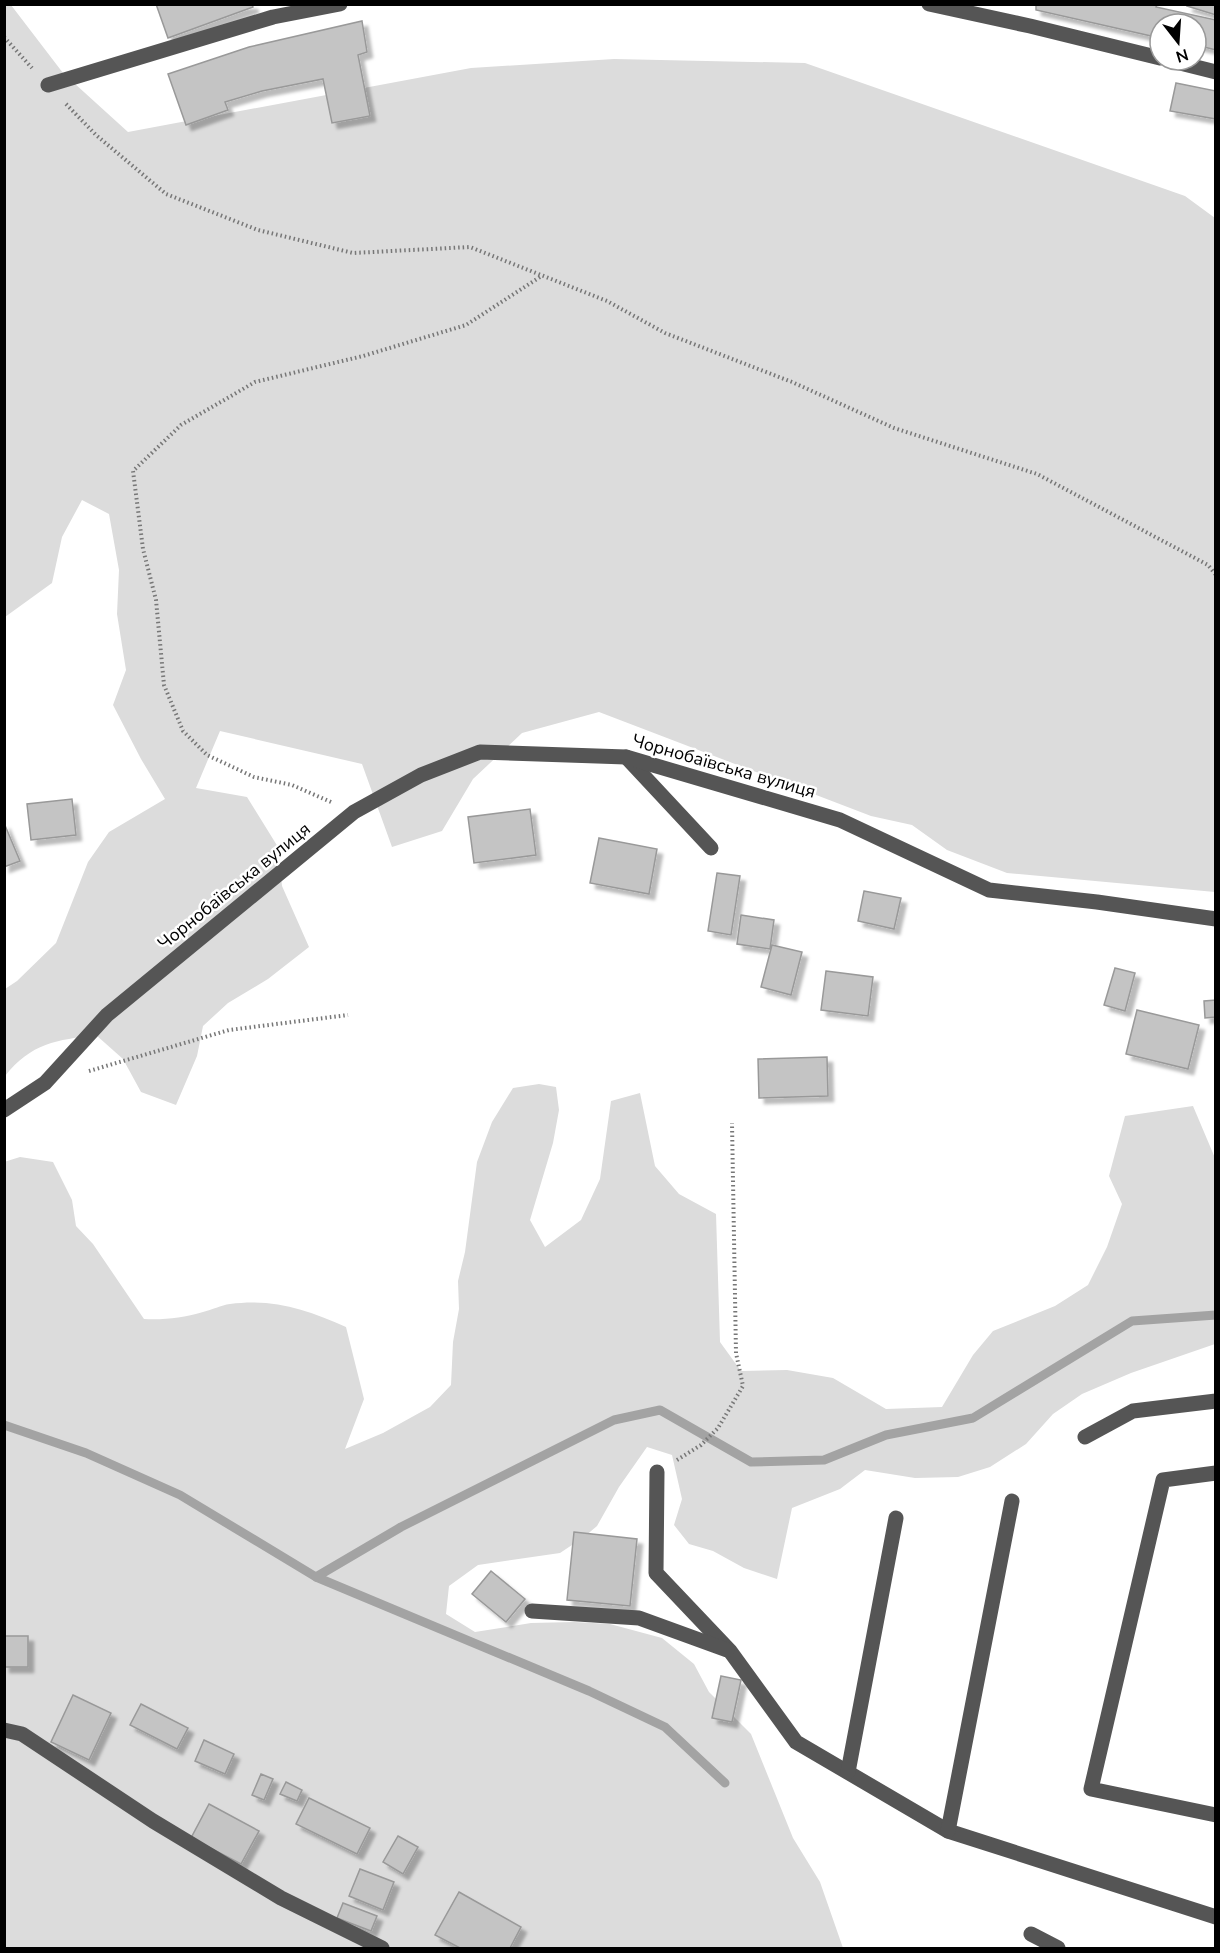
<svg xmlns="http://www.w3.org/2000/svg" width="1220" height="1953" font-family="'Nunito Sans',sans-serif">
<style>
.green{fill:#dcdcdc}
.lines{fill:none;stroke-linecap:round;stroke-linejoin:round}
.stream{stroke:#a3a3a3;stroke-width:9}
.building{fill:#c4c4c4;stroke:#999;stroke-width:1.5;filter:url(#shadow)}
.path{stroke:#777;stroke-width:4;stroke-dasharray:1.5 3;stroke-linecap:butt}
.minor{stroke:#555;stroke-width:15}
.labels{text-anchor:middle;stroke-width:5;stroke-linejoin:round;paint-order:stroke}
.street-label{font-size:18px;fill:#000;stroke:#fff}
</style>
<defs>
<filter id="shadow"><feDropShadow dx="5.5" dy="5.5" stdDeviation="1.5" flood-color="#0004"/></filter>
</defs>
<rect width="100%" height="100%" fill="#fff"/>
<g class="green">
<path d="M5,5H11L63,73L128,132L471,68L614,59L805,63L1185,196L1215,218V892L1007,873L947,850L912,825L871,816L599,712L522,733L473,779L442,831L392,847L362,764L220,731L196,788L247,797L278,847L282,886L309,947L268,979L228,1003L203,1026L197,1056L176,1105L141,1092L123,1059L96,1035C57,1040 31,1043 5,1076V989L17,981L56,943L88,862L109,832L165,799L141,759L113,705L126,670L117,614L119,570L109,514L82,500L62,537L52,583L5,617Z"/>
<path d="M539,1084L556,1087L559,1110L553,1143L530,1220L545,1247L581,1220L600,1179L611,1101L640,1093L655,1166L679,1194L716,1214L720,1342L741,1371L787,1370L833,1378L886,1409L942,1407L973,1355L993,1331L1055,1306L1088,1285L1107,1247L1122,1204L1109,1176L1125,1116L1193,1106L1215,1158V1344L1131,1373L1082,1394L1053,1414L1026,1444L990,1467L958,1477L915,1478L865,1470L840,1489L792,1508L777,1579L744,1568L713,1551L689,1544L674,1525L682,1499L672,1455L647,1447L619,1487L597,1526L584,1537L560,1553L478,1565L449,1586L446,1614L475,1632L531,1623L574,1622L610,1624L662,1638L694,1664L709,1692L751,1734L793,1838L820,1882L843,1948H5L4,1162L20,1157L53,1162L72,1200L76,1226L93,1244L144,1319C164,1320 183,1318 203,1312C212,1310 221,1305 230,1304C273,1298 308,1310 346,1327L364,1399L345,1449L383,1433L430,1407L451,1385L453,1342L459,1309L458,1281L465,1252L477,1162L492,1122L513,1088Z"/>
</g>
<g class="lines">
<g class="stream">
<path d="M4,1425L86,1453L180,1495L316,1577L589,1691L665,1727L725,1783"/>
<path d="M316,1577L401,1527L614,1420L660,1410L751,1462L824,1460L886,1435L973,1418L1132,1321L1216,1315"/>
</g>
</g>
<g class="building">
<path d="M156,4H252L253,7L168,38Z"/>
<path d="M1036,4H1157L1156,7L1216,20V50L1196,45V24H1160V38L1036,10Z"/>
<path d="M1188,4H1216V15L1187,6Z"/>
<path d="M362,21L367,52L358,55L370,116L332,123L323,79L262,91L225,102L228,110L186,125L168,74L249,47Z"/>
<path d="M1176,83L1216,91V119L1170,111Z"/>
<path d="M72,799L76,835L31,840L27,804Z"/>
<path d="M530,809L536,855L474,863L468,817Z"/>
<path d="M4,823L20,861L4,867Z"/>
<path d="M599,838L657,849L649,894L590,883Z"/>
<path d="M717,873L740,876L731,935L708,931Z"/>
<path d="M864,891L901,898L894,929L858,921Z"/>
<path d="M741,915L774,920L770,949L737,944Z"/>
<path d="M772,945L802,952L791,995L761,987Z"/>
<path d="M1115,968L1135,973L1125,1011L1104,1005Z"/>
<path d="M826,971L873,977L868,1016L821,1010Z"/>
<path d="M1216,1000V1017L1205,1018L1204,1001Z"/>
<path d="M1137,1010L1199,1025L1188,1069L1126,1054Z"/>
<path d="M827,1057L828,1096L759,1098L758,1059Z"/>
<path d="M574,1532L637,1539L630,1606L567,1600Z"/>
<path d="M491,1571L525,1599L506,1622L472,1594Z"/>
<rect x="4" y="1636" width="24" height="31"/>
<path d="M721,1676L741,1680L732,1722L712,1718Z"/>
<path d="M73,1695L111,1713L89,1760L51,1742Z"/>
<path d="M141,1704L188,1728L177,1749L130,1725Z"/>
<path d="M204,1740L234,1754L225,1774L195,1761Z"/>
<path d="M261,1774L273,1779L264,1800L252,1795Z"/>
<path d="M286,1782L302,1790L297,1801L280,1794Z"/>
<path d="M309,1798L370,1828L357,1854L296,1824Z"/>
<path d="M209,1804L259,1831L241,1864L191,1838Z"/>
<path d="M398,1836L418,1847L403,1874L383,1862Z"/>
<path d="M360,1869L394,1882L383,1910L349,1896Z"/>
<path d="M459,1892L521,1927L510,1948H460L435,1935Z"/>
<path d="M343,1903L377,1916L371,1931L337,1918Z"/>
</g>
<g class="lines">
<g class="path">
<path d="M4,37L32,68"/>
<path d="M66,104L96,135L166,194L258,230L353,253L470,247L607,301L665,333L792,382L894,428L1037,474L1208,565L1216,575"/>
<path d="M331,802L292,785L254,777L207,755L183,731L164,685L156,600L143,549L133,471L181,425L255,382L363,356L466,325L540,277"/>
<path d="M89,1071L229,1030L348,1015"/>
<path d="M677,1460L701,1445L718,1428L743,1386L736,1353L732,1123"/>
</g>
<g class="minor">
<path d="M929,4L1030,26L1160,58"/>
<path d="M1168,60L1216,72"/>
<path d="M48,85L273,17L340,4"/>
<path d="M626,757L711,848"/>
<path d="M4,1110L45,1083L107,1015L354,812L421,775L480,752L626,757L840,820L989,890L1097,902L1216,919"/>
<path d="M1085,1437L1133,1411L1216,1401"/>
<path d="M657,1472L656,1573L730,1651L796,1742L948,1831L1216,1917"/>
<path d="M1216,1473L1163,1480L1091,1789L1216,1815"/>
<path d="M532,1611L639,1618L727,1650"/>
<path d="M4,1730L22,1734L153,1821L281,1898L382,1948"/>
<path d="M848,1772L896,1518"/>
<path d="M948,1831L1012,1501"/>
<path d="M1031,1934L1058,1948"/>
</g>
</g>
<g class="labels">
<g class="street-label">
<text transform="translate(724 766) rotate(16)" y="6">Чорнобаївська вулиця</text>
<text transform="translate(234 886) rotate(-39)" y="6">Чорнобаївська вулиця</text>
</g>
</g>
<rect width="1220" height="1953" fill="none" stroke="#000000" stroke-width="12"/>
<g transform="translate(1178 42) rotate(163)"><circle r="28" fill="#ffffff" stroke="#999999" stroke-width="1.5"/>
<path d="M0-4.5L10 22L0 15L-10 22Z" fill="#000000"/>
<text y="-9" font-size="16" font-weight="bold" text-anchor="middle" fill="#000000">N</text>
</g>
</svg>
